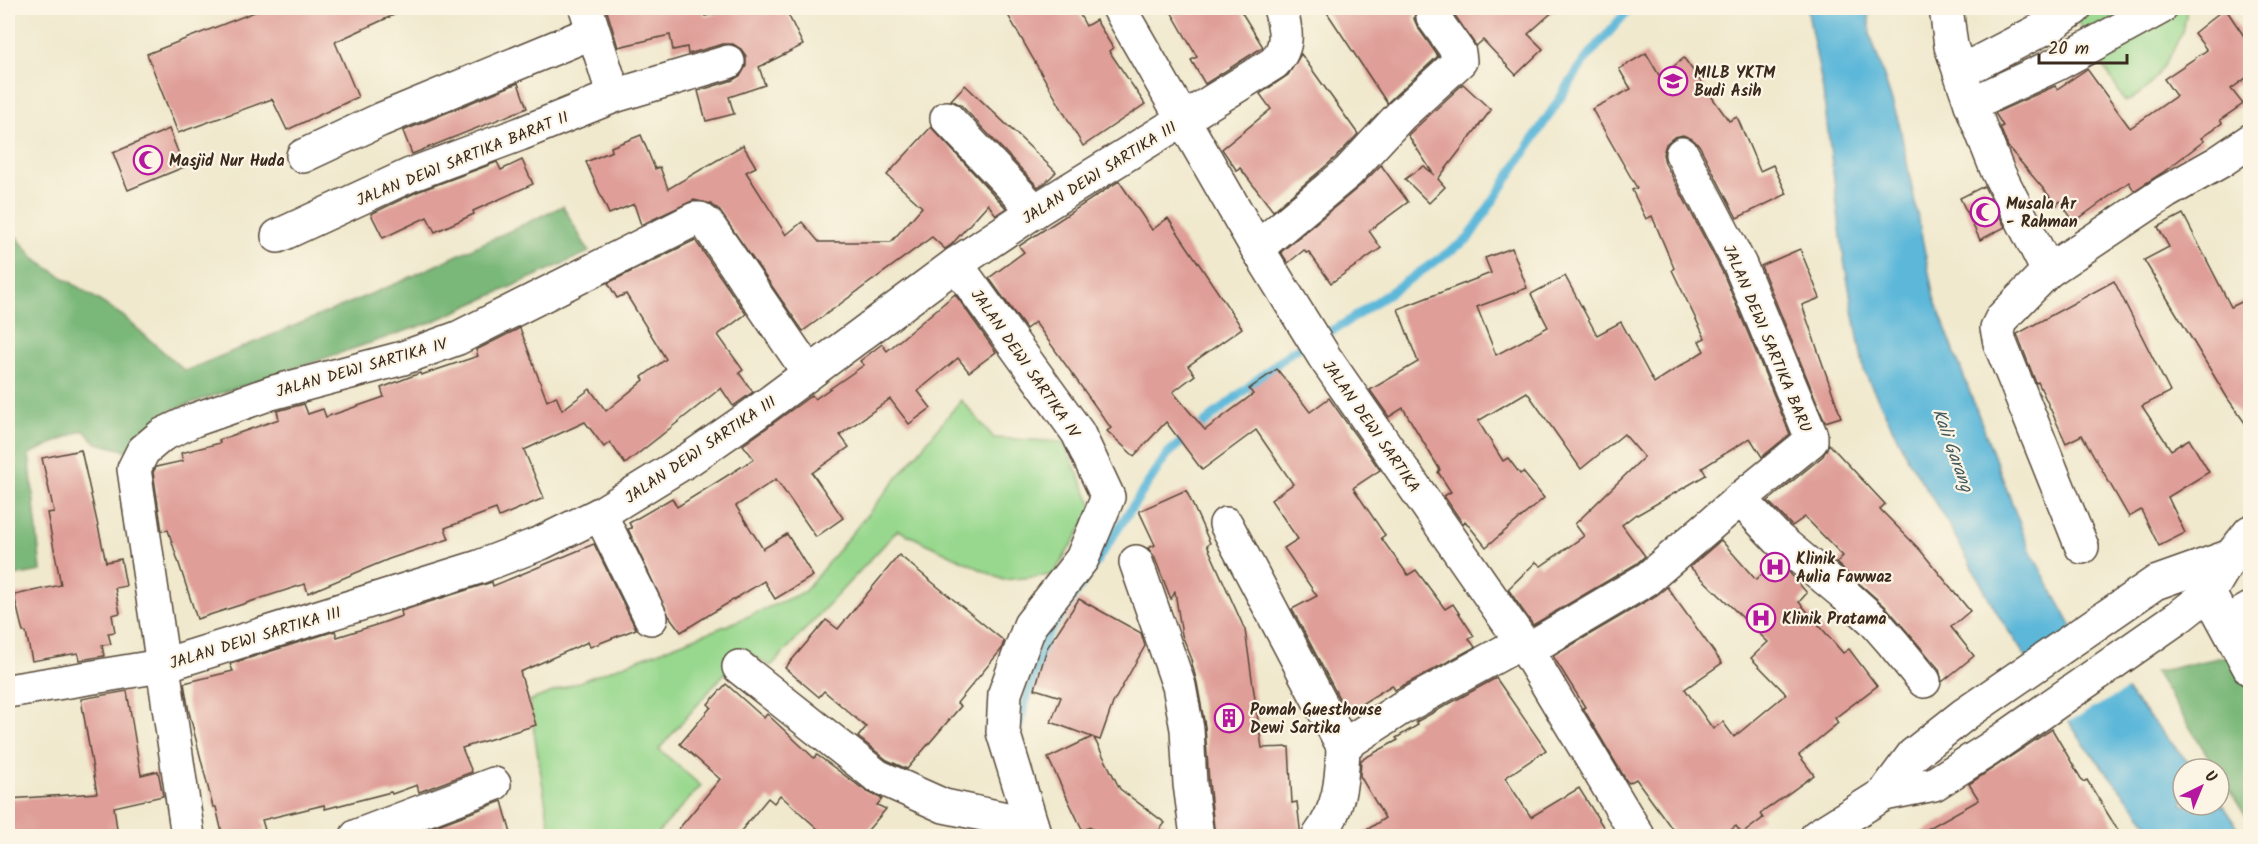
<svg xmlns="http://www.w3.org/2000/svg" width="2258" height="844" font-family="Kalam,sans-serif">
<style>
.green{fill:#98d88e;stroke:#6a8156;stroke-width:1.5}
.forest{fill:#7ab879;stroke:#5a714c;stroke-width:1.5}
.water{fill:#5bb7d9;stroke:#4b707c;stroke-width:1.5}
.pier{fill:#f0e9ce}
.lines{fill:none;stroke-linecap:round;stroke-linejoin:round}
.stream{stroke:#5bb7d9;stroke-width:9}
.building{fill:#df9f98}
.minor-casing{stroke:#564738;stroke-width:36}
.major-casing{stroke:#564738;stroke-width:36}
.minor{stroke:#fff;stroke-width:33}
.major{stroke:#fff;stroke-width:33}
.labels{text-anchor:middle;stroke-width:4.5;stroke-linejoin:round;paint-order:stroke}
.poi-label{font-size:16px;font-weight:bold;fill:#3b2a1e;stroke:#fcf5e5;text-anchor:start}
.street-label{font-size:16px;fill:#3b2a1e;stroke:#fcf5e5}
.water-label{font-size:18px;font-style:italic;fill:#465b5f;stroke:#fcf5e5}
</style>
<rect width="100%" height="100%" fill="#fcf5e5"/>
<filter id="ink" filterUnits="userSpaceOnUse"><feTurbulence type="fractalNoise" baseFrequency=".0167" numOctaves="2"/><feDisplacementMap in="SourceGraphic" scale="12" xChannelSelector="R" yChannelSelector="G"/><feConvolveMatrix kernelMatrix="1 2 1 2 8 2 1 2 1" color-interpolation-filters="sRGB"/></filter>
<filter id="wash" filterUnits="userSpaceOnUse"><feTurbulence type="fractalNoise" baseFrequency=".008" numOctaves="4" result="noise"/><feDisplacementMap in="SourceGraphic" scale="24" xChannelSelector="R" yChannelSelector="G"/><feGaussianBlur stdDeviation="1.35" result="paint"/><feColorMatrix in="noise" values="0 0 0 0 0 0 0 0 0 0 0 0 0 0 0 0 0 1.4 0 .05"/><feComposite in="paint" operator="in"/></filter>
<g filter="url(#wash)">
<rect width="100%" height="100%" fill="#f0e9ce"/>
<g class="green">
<path d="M2070,8H2186C2190,27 2158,81 2141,93C2136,96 2130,99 2125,102Z"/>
<path d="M961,400L994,438L1063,442L1094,508L1053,575L1003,580L898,530L771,666L744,651L659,749L701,786L655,836H551L529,701L728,625L804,592Z"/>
</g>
<g class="forest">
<path d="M563,206L589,252L432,322L168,411L128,451L97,443L83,430L29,454L41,571L8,577V227L36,260L123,316L185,371L400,282Z"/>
<path d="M8,622L11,639L13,665L8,667Z"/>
<path d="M2250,651V823L2219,773V769H2216L2155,672Z"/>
</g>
<path class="water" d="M1807,8H1868L1870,34L1899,123L1934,298L2029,548L2073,629L2194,769H2183V805H2219V799L2244,836H2158L2083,743L2000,618L1950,527L1908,459L1864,371L1844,260L1822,84Z"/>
<path class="pier" d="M2086,640L2129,689L2066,723L2035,677Z"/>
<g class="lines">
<path class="stream" d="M1017,731L1045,639L1168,453L1291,352L1344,324L1468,239L1585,60L1630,8"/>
</g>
<g id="blocks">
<g class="building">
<path d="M265,8H409L335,42L358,97L287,130L272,99L178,133L147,54Z"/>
<path d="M606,8H703L705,16L737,8H785L803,45L759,67L765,85L729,97L734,114L706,121L698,91L733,80L741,75L746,66V56L741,49L733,44H723L688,54L687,47L673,50L670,35L618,47Z"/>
<path d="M1004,8H1076L1086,26L1096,20L1113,48L1109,51L1145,104L1083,146Z"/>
<path d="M1169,8H1239L1263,47L1205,84L1191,60L1197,57Z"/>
<path d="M1324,8H1416L1414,19L1418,28L1438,56L1387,103Z"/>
<path d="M1454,8H1557L1528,34L1543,49L1516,75L1483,40L1476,46L1454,14Z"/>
<path d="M2225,8L2250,45V75L2231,89L2243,104L2220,120L2222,123L2201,138L2204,141L2162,173L2134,191L2129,182L2074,222L2060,201L2057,205L2008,147L2000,127L2003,126L1995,113L2055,86L2057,89L2087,69L2130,128L2176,96L2164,79L2207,50L2194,33Z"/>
<path d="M1646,53L1660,77L1684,58L1729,121L1737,117L1760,171L1773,165L1787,194L1737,218L1699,145L1692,139L1683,135L1674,137L1666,144L1663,154L1665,163L1723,273L1790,434L1762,457L1750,438L1702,468L1706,475L1637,515L1636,514L1622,525L1645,556L1636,564L1533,625L1508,589L1536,562L1541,566L1584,536L1575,524L1644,457L1624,434L1581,469L1527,392L1478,421L1503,461L1508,458L1520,474L1523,472L1544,498L1486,547L1465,521L1463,524L1444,496L1451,492L1438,472L1440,470L1403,408L1389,417L1370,390L1418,362L1398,309L1491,273L1485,258L1512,248L1527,288L1477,307L1496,355L1548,327L1531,294L1565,276L1597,335L1621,322L1654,383L1704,351L1699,341L1705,338L1672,270L1674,268L1652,216L1646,219L1632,190L1637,188L1592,109L1631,89L1619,69Z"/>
<path d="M1301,54L1358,134L1335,158L1273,211L1240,168L1237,171L1222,149L1271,109L1260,94L1288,75Z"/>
<path d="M518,83L527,108L412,154L403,131Z"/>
<path d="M1463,84L1491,110L1438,179L1445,187L1429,203L1405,179L1424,166L1434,175L1408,135Z"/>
<path d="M965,85L1056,172L1046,182L1038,187L961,105L951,100Z"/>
<path d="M931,127L1006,208L996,215L988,204L952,244L945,249L932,237L803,331L719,210L711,204L694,200L641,225L634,204L609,214L586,162L612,151L611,147L641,135L655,169L660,167L668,189L743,145L756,167L746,172L786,235L802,222L819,242H891L922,207L887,175Z"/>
<path d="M169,129L184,167L128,190L113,153Z"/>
<path d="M522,160L533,184L473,211L474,214L435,232L427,217L383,238L371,214L417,192L497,162L501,170Z"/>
<path d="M1381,165L1408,202L1369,231L1381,248L1331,283L1309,252L1306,253L1304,250L1288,263L1281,252L1360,186Z"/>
<path d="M1119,181L1152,230L1168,218L1242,328L1188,366L1195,375L1173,392L1205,430L1253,394L1249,389L1277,369L1310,412L1329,398L1380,470L1353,488L1385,535L1381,538L1408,575L1416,570L1445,609L1453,604L1474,636L1469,639L1475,647L1395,690L1392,685L1347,713L1292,609L1317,596L1284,548L1298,539L1271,500L1293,484L1256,430L1202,470L1166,422L1134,456L1107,431L1111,428L1035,322L1026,329L989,278L1024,252L1019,246Z"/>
<path d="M1984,186L2005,227L1980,240L1960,198Z"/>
<path d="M2183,214L2231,307L2250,298V430L2228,399L2144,260L2169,247L2158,227Z"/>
<path d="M695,240L746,314L718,335L743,370L739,373L753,392L733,406L721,388L625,464L610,442L604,447L585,422L524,450L544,498L499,517L496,509L445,528L449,539L389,559L308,593L305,584L197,619L168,530L162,531L153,472L156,467L183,461L181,453L220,443L219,440L279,419L277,411L304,404L308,414L323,409L326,417L384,397L381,388L420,373L421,375L478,356L476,350L520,328L547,401L556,396L562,410L590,389L606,411L644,380L642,377L666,359L626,294L617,298L608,283Z"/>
<path d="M1800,249L1820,298L1802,305L1841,417L1825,422L1761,266Z"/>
<path d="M2114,281L2170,392L2142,406L2171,450L2189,439L2209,472L2168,497L2185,533L2159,546L2141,510L2129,517L2082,435L2066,443L2038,382L2036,383L2017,334Z"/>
<path d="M955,294L996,352L969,372L958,358L918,391L931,408L909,424L890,399L840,435L849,447L812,473L843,518L816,537L776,479L736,506L763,549L787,534L813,576L775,599L764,581L681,632L669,616L628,529L632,528L629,523L672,498L677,507L754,459L743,445L812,395L815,399L864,365L860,361L882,344L887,351Z"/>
<path d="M1829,444L1885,504L1880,509L1920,550L1970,611L1951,627L1974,656L1942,682L1939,669L1887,608L1836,563L1843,556L1805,517L1792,526L1768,501L1823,456Z"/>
<path d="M81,450L106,562L121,559L126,586L115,588L120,613L112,615L115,632L108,633L111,644L102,645L104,656L80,660L78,653L32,661L26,632H23L14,595L61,585L47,513L54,512L42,458Z"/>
<path d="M1186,490L1210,543L1207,545L1245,630L1262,748L1289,747L1292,803L1297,802L1301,837H1215L1209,782L1205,726L1197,683L1191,660L1193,662L1182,635L1175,592L1171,599L1154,556L1148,548L1155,545L1139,511Z"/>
<path d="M1721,540L1756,580L1775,561L1789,572L1807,593L1799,602L1843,653L1849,649L1877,686L1835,718L1838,723L1799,755L1814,775L1760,814L1763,818L1742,834L1736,826L1722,837H1678L1636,779L1629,783L1626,780L1583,708L1585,707L1553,656L1657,595L1667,587L1722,663L1685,689L1713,729L1723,722L1734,737L1786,694L1751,658L1768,642L1690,567Z"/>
<path d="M594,544L636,629L590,647L588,642L520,672L536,725L462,748L472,772L419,792L417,785L392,794L391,792L325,809L324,805L262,820L265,830L233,837H223L216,807H213L189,712L184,683L233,671L230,664L335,631L337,637L379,624L402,616L401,611L492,582L493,586Z"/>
<path d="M899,555L1004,641L1001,650L957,703L961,706L907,769L887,760L858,737L866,727L824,691L819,697L785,668L826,620L838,629Z"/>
<path d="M1079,599L1141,633L1145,646L1113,703L1100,740L1094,738L1120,789L1165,823L1154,837H1102L1090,827L1083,831L1048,758L1092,737L1051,722L1061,697L1035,689L1047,648Z"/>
<path d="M1496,678L1546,750L1505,778L1531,817L1579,788L1604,828L1590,837H1356L1385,818L1360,776L1361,760L1398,740L1396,738L1418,725L1416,722Z"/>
<path d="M726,684L764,718L767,714L814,758L817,755L866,791L882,799L877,805L886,809L862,837H827L780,795L774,803L768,798L736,837H672L720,779L680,744L711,707L708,704Z"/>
<path d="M127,691L141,775L158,771L163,796L114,807L118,837H8V799L97,793L81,699Z"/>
<path d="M2052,729L2083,782L2087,780L2122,837H1913L1979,800L1969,784Z"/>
<path d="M502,801L512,837H432L430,828Z"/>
</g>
</g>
</g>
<g filter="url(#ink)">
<use href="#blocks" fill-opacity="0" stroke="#564738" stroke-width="1.5"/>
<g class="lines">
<g class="minor-casing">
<g id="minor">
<path d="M586,8L614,96"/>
<path d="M1119,8L1257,248L1325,358L1522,642L1638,836"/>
<path d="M1946,8L1951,46L1971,104L1997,170L2048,271"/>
<path d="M1960,72L2054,23L2075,8"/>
<path d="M1971,104L2057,64L2160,8"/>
<path d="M947,118L1035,211"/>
<path d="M303,156L380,120L593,32"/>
<path d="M278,236L410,175L520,134L614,96L728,62"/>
<path d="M1257,248L1348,172L1401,115L1460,61L1459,53L1433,17L1436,8"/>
<path d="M956,264L1078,433L1108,497L1082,559L1030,625L1005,693L1003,732L1035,836"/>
<path d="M1740,499L1778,539L1843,593L1873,620L1893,643L1924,681"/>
<path d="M600,514L651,618"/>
<path d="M1226,524L1343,746C1342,781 1340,808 1319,836"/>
<path d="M2082,547L2000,343L1997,328L2002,318L2048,271L2166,192L2219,162L2250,141"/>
<path d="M1136,562L1179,686L1187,729L1190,784L1197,836"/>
<path d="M2226,623L2250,609"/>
<path d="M1527,650L1647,579L1740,499L1811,441V436L1740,265L1682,154"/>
<path d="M739,667L877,776L944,806L1031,824"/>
<path d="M8,691L161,666L479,567L541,543L600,514L691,458L753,415L956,264L1035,211L1274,63C1290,46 1286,29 1280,8"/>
<path d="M1343,746L1400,709L1522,642"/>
<path d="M188,836L134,469L143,451L162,435L194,420L271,393L403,358L458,338L695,219H700L708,225L809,373"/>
<path d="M357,836L494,784"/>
</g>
</g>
<g class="major-casing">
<g id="major">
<path d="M2198,573L2250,669"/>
<path d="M1884,794L1913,755L1965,714L2155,583L2231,556"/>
<path d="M1817,836L1884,794L1934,784L1988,750L2180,616L2209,593L2231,556L2250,532"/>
</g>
</g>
<use href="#minor" class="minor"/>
<use href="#major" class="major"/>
</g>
</g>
<defs>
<g id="school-ring" transform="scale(1.5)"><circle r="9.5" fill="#fcf5e5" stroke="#b5179e" stroke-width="1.5"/><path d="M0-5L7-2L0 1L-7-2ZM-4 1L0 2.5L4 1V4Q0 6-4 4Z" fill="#b5179e"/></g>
<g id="mosque-ring" transform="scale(1.5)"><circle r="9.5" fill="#fcf5e5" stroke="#b5179e" stroke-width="1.5"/><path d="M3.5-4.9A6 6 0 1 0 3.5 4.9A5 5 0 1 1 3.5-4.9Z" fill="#b5179e"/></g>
<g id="hospital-ring" transform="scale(1.5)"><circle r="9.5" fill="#fcf5e5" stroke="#b5179e" stroke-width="1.5"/><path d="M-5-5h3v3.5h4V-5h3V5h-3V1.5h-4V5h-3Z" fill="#b5179e"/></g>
<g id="building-ring" transform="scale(1.5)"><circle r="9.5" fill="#fcf5e5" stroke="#b5179e" stroke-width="1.5"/><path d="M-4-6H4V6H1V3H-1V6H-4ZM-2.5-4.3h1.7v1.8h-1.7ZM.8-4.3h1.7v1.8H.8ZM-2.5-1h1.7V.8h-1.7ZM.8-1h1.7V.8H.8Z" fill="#b5179e"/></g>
</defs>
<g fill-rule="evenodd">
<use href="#school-ring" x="1673" y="81"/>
<use href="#mosque-ring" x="148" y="160"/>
<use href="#mosque-ring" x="1985" y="212"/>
<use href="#hospital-ring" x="1775" y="567"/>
<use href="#hospital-ring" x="1761" y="618"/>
<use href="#building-ring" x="1229" y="718"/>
</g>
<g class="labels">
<g class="poi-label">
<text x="1694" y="78">MILB YKTM<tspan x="1694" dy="18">Budi Asih</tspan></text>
<text x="169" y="166">Masjid Nur Huda</text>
<text x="2006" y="209">Musala Ar<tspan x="2006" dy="18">- Rahman</tspan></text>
<text x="1796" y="564">Klinik<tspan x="1796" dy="18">Aulia Fawwaz</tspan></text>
<text x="1782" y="624">Klinik Pratama</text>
<text x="1250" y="715">Pomah Guesthouse<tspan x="1250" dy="18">Dewi Sartika</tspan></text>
</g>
<g class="street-label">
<text transform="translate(462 158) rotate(-22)" y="6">JALAN DEWI SARTIKA BARAT II</text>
<text transform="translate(1099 172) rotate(-32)" y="6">JALAN DEWI SARTIKA III</text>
<text transform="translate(1768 338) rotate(67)" y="6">JALAN DEWI SARTIKA BARU</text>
<text transform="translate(1026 363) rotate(55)" y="6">JALAN DEWI SARTIKA IV</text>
<text transform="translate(361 367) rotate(-16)" y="6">JALAN DEWI SARTIKA IV</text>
<text transform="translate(1372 426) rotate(55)" y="6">JALAN DEWI SARTIKA</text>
<text transform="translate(700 449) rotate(-34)" y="6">JALAN DEWI SARTIKA III</text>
<text transform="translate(255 637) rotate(-17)" y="6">JALAN DEWI SARTIKA III</text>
</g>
<g class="water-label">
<text transform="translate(1953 450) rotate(70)" y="6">Kali Garang</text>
</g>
</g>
<rect width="2258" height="844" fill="none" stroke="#fcf5e5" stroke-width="30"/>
<g transform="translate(2201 787) rotate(43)"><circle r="28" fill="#fcf5e5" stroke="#afa495" stroke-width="1.5"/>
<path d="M0-4.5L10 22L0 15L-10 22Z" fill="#b5179e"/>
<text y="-9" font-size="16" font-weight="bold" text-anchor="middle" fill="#3b2a1e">U</text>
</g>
<path d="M2039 54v9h88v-9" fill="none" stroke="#3b2a1e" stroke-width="3"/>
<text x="2048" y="54" font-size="18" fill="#3b2a1e" stroke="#fcf5e5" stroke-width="4.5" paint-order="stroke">20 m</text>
</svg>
